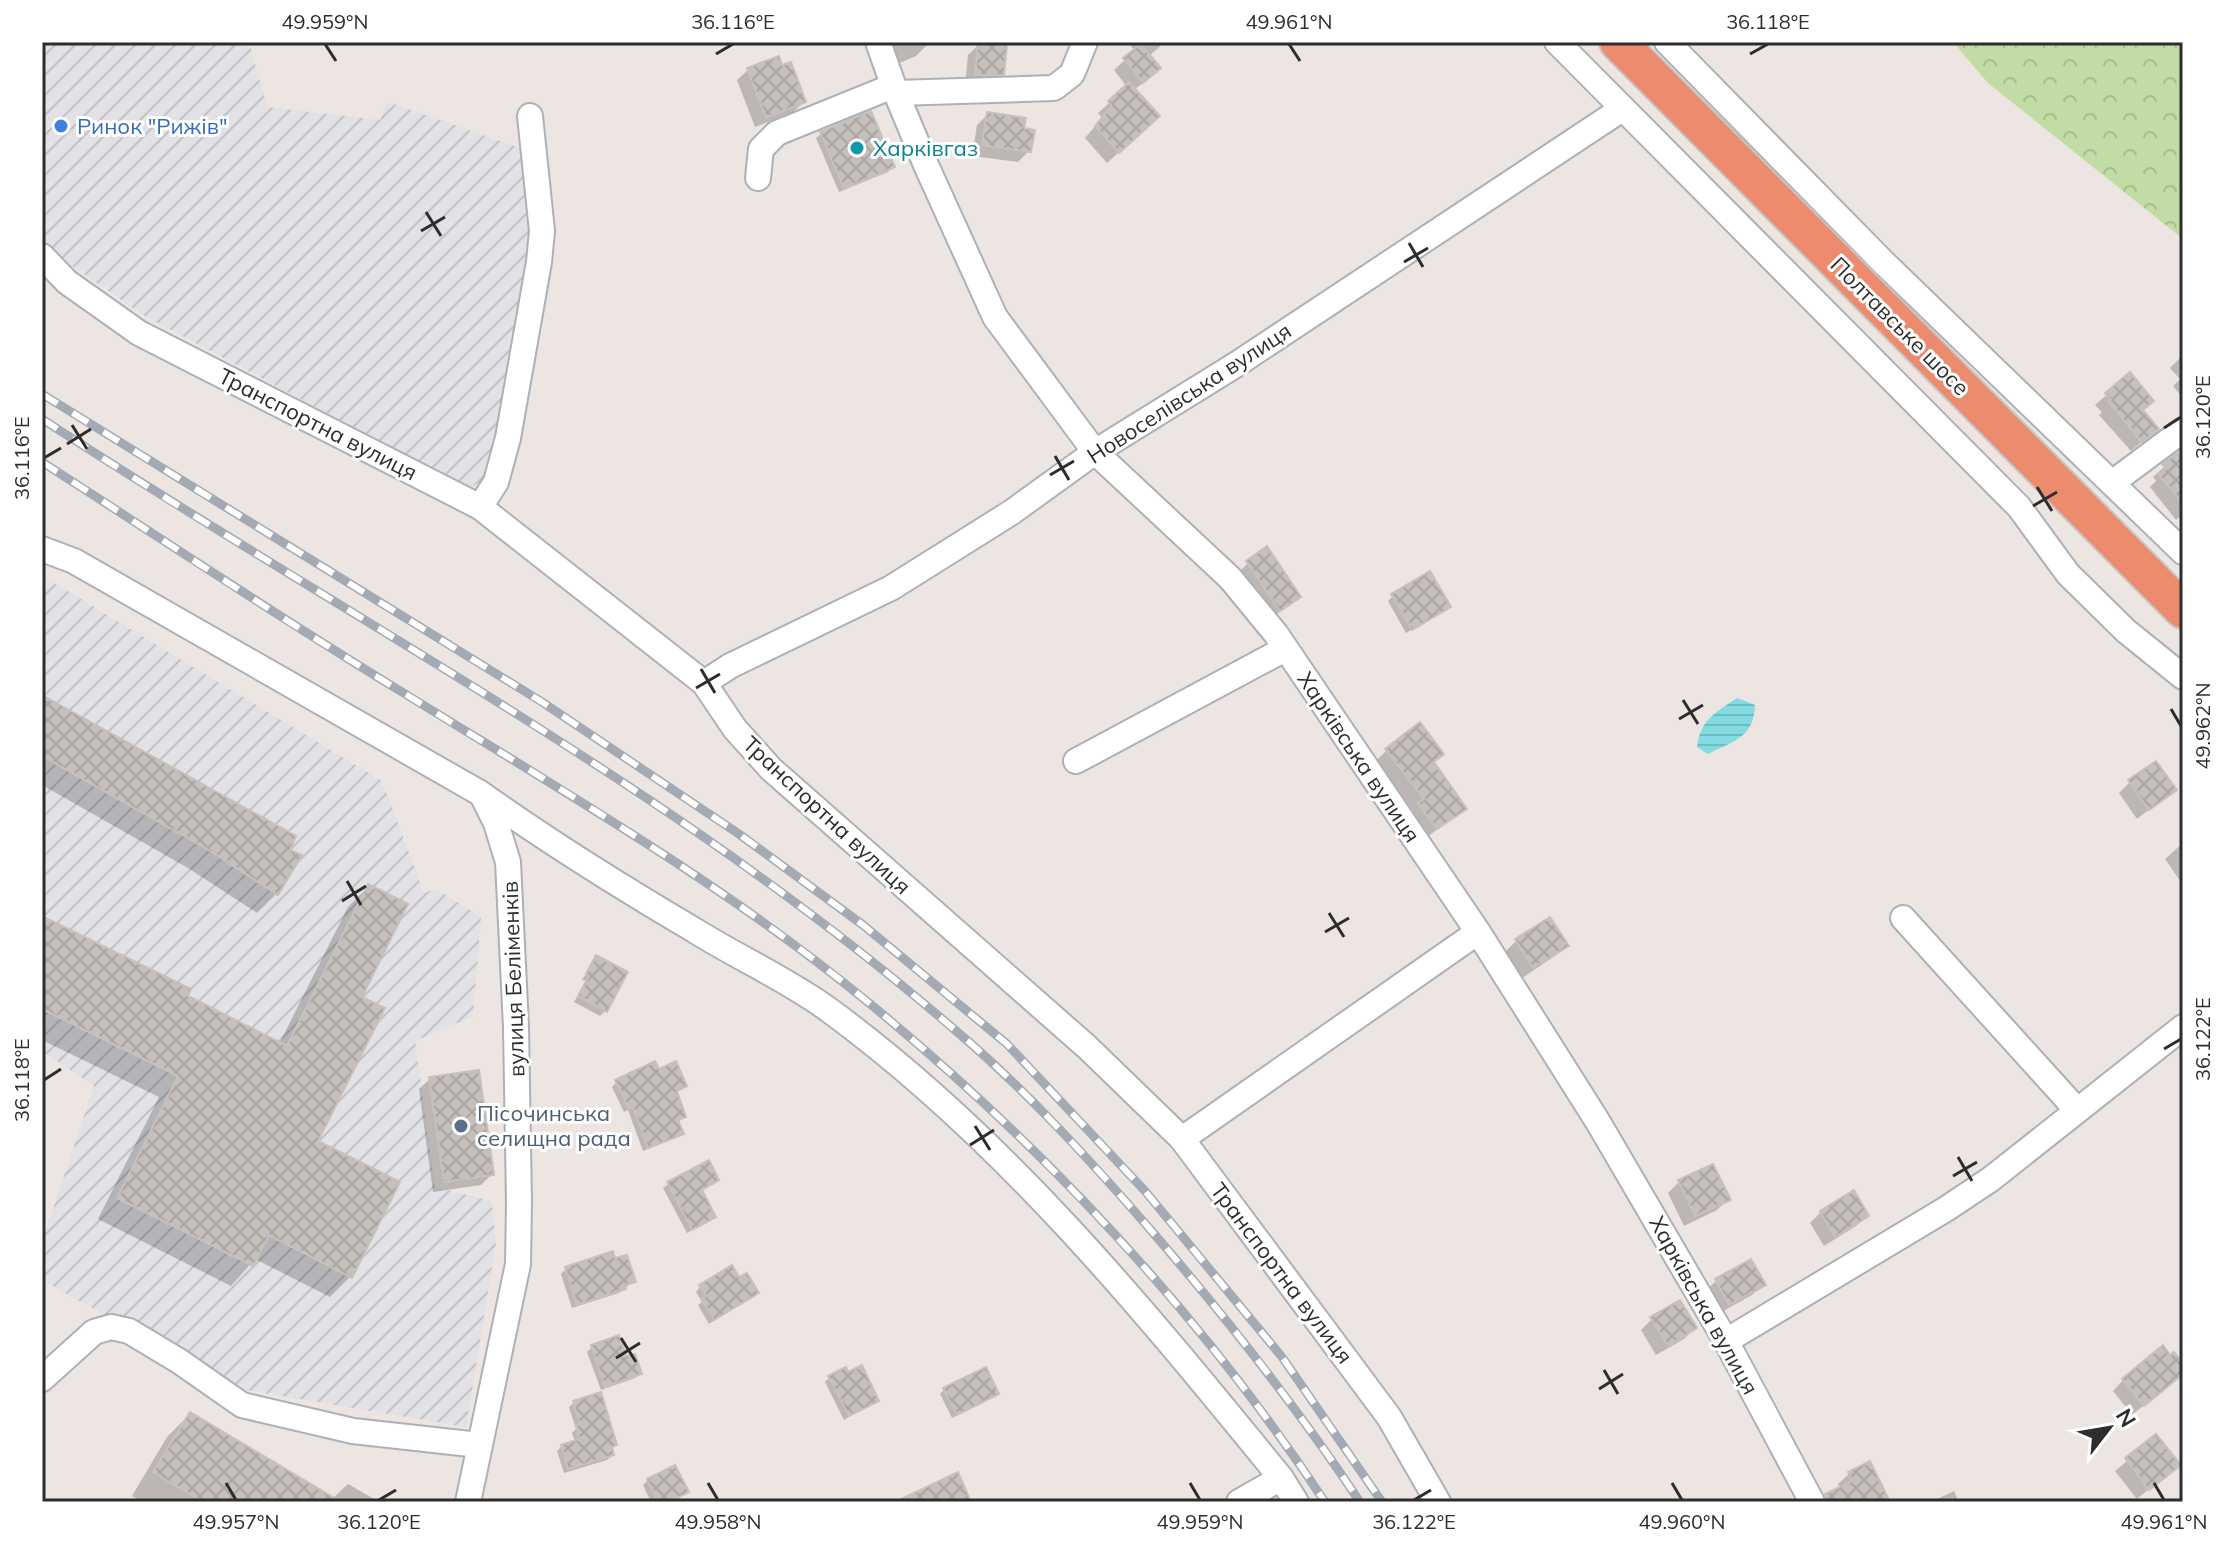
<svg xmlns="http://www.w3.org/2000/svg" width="2225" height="1544" font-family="Mulish,sans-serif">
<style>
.industrial{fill:url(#industrial-furrows)}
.park{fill:url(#park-crowns)}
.water{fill:url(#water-rules)}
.shadow{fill:#0003}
.building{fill:url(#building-cross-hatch);stroke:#c8c1bb;stroke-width:2}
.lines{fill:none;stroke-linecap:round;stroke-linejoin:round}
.minor-casing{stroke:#adb1b7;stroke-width:28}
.highway-casing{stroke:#c4c4c4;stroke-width:40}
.minor{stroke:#fff;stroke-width:24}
.highway{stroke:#ec8b6d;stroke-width:36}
.rail-casing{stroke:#a4aab4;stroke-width:9}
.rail{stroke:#fff;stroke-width:6;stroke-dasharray:18;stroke-linecap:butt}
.ticks{fill:none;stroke:#2d2d2d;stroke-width:3}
.shop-dot{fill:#3f7fe0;stroke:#fff;stroke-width:3}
.culture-dot{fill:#0f9aa8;stroke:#fff;stroke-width:3}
.service-dot{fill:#5c6f8a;stroke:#fff;stroke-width:3}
.labels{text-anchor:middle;stroke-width:6;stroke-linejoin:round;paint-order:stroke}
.shop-label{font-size:22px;fill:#366cbe;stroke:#fff;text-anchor:start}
.culture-label{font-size:22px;fill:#0d838f;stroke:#fff;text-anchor:start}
.street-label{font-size:22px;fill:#2d2d2d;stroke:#fff}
.service-label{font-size:22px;fill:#4e5e75;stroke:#fff;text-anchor:start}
.neatline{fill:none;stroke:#2d2d2d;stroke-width:3}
.ticks-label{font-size:20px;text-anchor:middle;fill:#2d2d2d}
</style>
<defs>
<pattern id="industrial-furrows" width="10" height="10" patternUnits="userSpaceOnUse" patternTransform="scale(2)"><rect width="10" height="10" fill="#e1e1e6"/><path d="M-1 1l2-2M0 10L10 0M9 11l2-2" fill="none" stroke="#c1c1c6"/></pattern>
<pattern id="park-crowns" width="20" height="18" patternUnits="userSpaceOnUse" patternTransform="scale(2)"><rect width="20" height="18" fill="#c2dca5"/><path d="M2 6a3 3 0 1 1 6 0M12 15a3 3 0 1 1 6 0" fill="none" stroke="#a7bd8e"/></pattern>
<pattern id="water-rules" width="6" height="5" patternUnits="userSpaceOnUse" patternTransform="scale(2)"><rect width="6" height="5" fill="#82dbe1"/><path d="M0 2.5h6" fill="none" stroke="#71bcc1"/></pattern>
<pattern id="building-cross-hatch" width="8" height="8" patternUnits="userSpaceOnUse" patternTransform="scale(2)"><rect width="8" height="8" fill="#c5c0bc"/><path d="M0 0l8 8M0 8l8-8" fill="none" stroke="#aaa5a2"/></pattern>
</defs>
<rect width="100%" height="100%" fill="#ece5e1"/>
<g class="industrial">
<path d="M42,42H249L267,107L380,120L388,102L523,149L533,189L515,351L488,479L468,488L143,315L64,260L42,241Z"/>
<path d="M46,578L382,781L424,893L436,889L481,917L473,1016L415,1041L435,1187L491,1201L496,1242L466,1427L235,1388L42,1280V1242L94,1086L42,1051V587Z"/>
</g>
<path class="park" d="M1953,42H2183V239L1988,83Z"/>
<path class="water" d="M1737,698L1755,705C1754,738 1733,741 1708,754L1697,747C1700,720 1716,712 1737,698Z"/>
<g class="shadow">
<path d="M879,42H926L927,45L916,56L890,67Z"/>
<path d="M1128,42H1165L1149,56L1148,79L1134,90L1147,127L1107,163L1085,138L1102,118L1098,113L1127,87L1114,70L1135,51Z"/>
<path d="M979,44L1002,74L991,85L965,86L968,55Z"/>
<path d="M748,70L804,102L793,112L755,127L737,80Z"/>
<path d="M988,114L1022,130L1029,151L1018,162L972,156L977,125Z"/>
<path d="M821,134L893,167L888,172L839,192L816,138Z"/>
<path d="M2183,355V398L2173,386L2180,379L2170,368Z"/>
<path d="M2129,375L2141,411L2157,429L2131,451L2099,415L2102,412L2095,405Z"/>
<path d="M2179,454L2183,458V514L2176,520L2150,487L2156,481L2153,477Z"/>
<path d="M1248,563L1298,597L1268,621L1237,574Z"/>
<path d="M1393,596L1443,611L1406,633L1388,601Z"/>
<path d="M42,697L299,856L276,894L257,913L188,868L42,785Z"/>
<path d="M1387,750L1433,763L1464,808L1425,839L1409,815L1413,811L1376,761Z"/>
<path d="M2130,782L2174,790L2137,819L2119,793Z"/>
<path d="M2183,843V885L2165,859Z"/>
<path d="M369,886L359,998L316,1141L351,1276L330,1297L255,1259L231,1286L98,1219L159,1097L42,1040V919L185,997L279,1044L348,907Z"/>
<path d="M1550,919L1566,945L1555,956L1522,978L1505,952L1516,941Z"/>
<path d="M596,958L605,1011L600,1016L574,1002L586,981L582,980Z"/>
<path d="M659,1072L685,1086L675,1093L684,1117L677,1123L681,1134L676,1138L643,1151L628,1110L624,1112L612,1087L617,1082Z"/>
<path d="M430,1079L492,1174L481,1185L433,1192L419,1089Z"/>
<path d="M717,1180L700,1191L714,1217L687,1233L663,1188L668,1184Z"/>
<path d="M1679,1182L1728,1199L1717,1210L1684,1226L1668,1193Z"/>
<path d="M1821,1212L1867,1216L1856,1226L1824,1246L1810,1223Z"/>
<path d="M614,1261L634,1281L619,1293L572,1308L561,1274L566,1269Z"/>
<path d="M1750,1262L1763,1284L1752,1295L1718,1314L1705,1291L1716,1281Z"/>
<path d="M738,1280L756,1293L709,1324L698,1305L702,1302L696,1292L700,1287Z"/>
<path d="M1652,1319L1695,1328L1684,1339L1656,1355L1641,1330Z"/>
<path d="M592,1347L640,1373L635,1378L601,1390L587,1352Z"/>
<path d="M830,1377L877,1400L844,1420L825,1382Z"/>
<path d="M2123,1380L2171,1383L2132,1415L2113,1391Z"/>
<path d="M945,1389L997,1394L952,1418L940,1394Z"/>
<path d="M574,1403L610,1449L612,1455L607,1460L564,1473L557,1451L562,1446L575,1442L572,1433L576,1429L569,1407Z"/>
<path d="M190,1414L332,1499L348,1484L379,1502H143L132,1496L167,1437Z"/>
<path d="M2156,1437L2178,1465L2137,1499L2115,1471Z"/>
<path d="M1849,1474L1886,1502H1821L1840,1489L1838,1484Z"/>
<path d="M648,1480L686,1492L671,1502H651L643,1485Z"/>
<path d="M1954,1491L1959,1502H1931Z"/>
</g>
<g class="building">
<path d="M978,42L1007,44L1004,75H975Z"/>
<path d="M1141,44L1161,68L1143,83L1123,58Z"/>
<path d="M779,56L782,65L791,62L806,102L766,118L747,68Z"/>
<path d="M1129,82L1160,116L1119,153L1095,126L1112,106L1108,101Z"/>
<path d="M871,111L895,167L844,189L820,132Z"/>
<path d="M987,112L1026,118L1024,128L1035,130L1031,152L982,145Z"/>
<path d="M2130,372L2154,401L2143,410L2159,429L2142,442L2109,402L2111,400L2105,393Z"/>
<path d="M2179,452L2183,456V504L2159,475L2166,469L2162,464Z"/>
<path d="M1267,546L1301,597L1280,611L1246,561Z"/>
<path d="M1430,571L1451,607L1412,630L1391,594Z"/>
<path d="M42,695L296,836L290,850L302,855L278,895L207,849L42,756Z"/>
<path d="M1420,722L1444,754L1434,762L1467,809L1437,829L1418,803L1424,799L1385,749Z"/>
<path d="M2156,761L2177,790L2149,810L2128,780Z"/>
<path d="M368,884L408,904L362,997L385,1008L318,1141L400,1182L352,1278L269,1235L253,1266L117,1198L178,1076L42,1009V916L191,989L188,996L287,1046Z"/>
<path d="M1550,917L1569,946L1533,968L1515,939Z"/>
<path d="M596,955L628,972L607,1012L578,996L589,976L586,974Z"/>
<path d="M655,1061L659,1069L676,1061L687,1086L677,1091L686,1117L678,1120L684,1134L648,1148L633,1107L629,1109L615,1080Z"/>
<path d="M479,1070L494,1175L444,1182L429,1077Z"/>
<path d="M709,1160L719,1180L702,1190L716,1217L692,1230L667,1182Z"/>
<path d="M1713,1164L1731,1200L1695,1216L1678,1180Z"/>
<path d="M1854,1190L1869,1216L1835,1237L1820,1211Z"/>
<path d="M613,1251L615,1258L627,1255L636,1282L625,1285L626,1289L577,1305L565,1267Z"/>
<path d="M1751,1259L1766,1285L1729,1305L1715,1279Z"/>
<path d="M732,1265L739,1277L747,1273L759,1293L714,1320L701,1299L706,1296L699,1285Z"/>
<path d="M1680,1300L1697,1328L1668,1346L1650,1317Z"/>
<path d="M619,1335L626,1356L635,1354L642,1374L605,1387L591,1345Z"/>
<path d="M2163,1345L2170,1355L2174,1352L2183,1364V1374L2144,1406L2122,1379Z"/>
<path d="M862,1365L879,1401L849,1416L828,1376L846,1367L848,1372Z"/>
<path d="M986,1367L999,1394L957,1415L943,1388Z"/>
<path d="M601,1392L617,1445L612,1447L614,1455L568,1469L561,1445L579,1439L576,1426L580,1425L573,1401Z"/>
<path d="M190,1412L341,1502H203L153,1472Z"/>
<path d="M2156,1434L2181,1465L2149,1490L2125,1458Z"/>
<path d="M1870,1461L1890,1502H1827L1825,1494L1852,1481L1848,1472Z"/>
<path d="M675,1465L689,1492L669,1502H658L647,1479Z"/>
<path d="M958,1472L971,1502H895Z"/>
</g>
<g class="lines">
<g class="minor-casing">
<g id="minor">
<path d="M878,42L896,93L926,165L995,317L1095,452L1230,578L1276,634L1478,932L1598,1122L1726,1341L1812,1502"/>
<path d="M1557,42L2019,507L2068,574L2126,631L2183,677"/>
<path d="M1667,42L1882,261L2183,552"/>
<path d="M896,93L1054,88L1072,74L1085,42"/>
<path d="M758,178L761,149L777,133L893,86"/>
<path d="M42,256L67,282L139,333L480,507L704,683L735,729L771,769L1087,1047L1182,1139L1389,1417L1438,1502"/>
<path d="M2112,483L2183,430"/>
<path d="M480,507L496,482L508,438L539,262L542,231L530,116"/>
<path d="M42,549L74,561L480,793C549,842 621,887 694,930C737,957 788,980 829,1010C1005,1139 1144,1310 1281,1478L1296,1502"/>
<path d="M704,683L730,666L891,588L1012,512L1095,452L1237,364L1622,109"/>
<path d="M1076,761L1285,649"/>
<path d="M1903,918L2076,1109"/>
<path d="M1182,1139L1478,932"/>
<path d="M1726,1341L1946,1209L1991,1179L2183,1027"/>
<path d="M42,1379L94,1332L111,1327L129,1331L179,1361L242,1405L353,1431L479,1445"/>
<path d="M468,1502L518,1264L519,1203L516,1027L508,862L496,823L482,795"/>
<path d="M1239,1502L1281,1478"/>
</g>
</g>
<g class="highway-casing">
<path id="highway" d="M1618,42L2183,610"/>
</g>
<use href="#minor" class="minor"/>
<use href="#highway" class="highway"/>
<g class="rail-casing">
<g id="rail">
<path d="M42,394L542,702L739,834L863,925L1007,1044L1145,1191L1282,1357L1382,1502"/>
<path d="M42,419C350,620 675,788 955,1030C1026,1090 1088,1158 1149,1228C1225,1316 1296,1406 1360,1502"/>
<path d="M42,462C162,539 280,618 402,692C561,790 724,884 869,1003C1043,1146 1201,1314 1325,1502"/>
</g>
</g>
<use href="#rail" class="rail"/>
</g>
<path class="ticks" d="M325,44L336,61M1289,44L1300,61M716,54L733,44M1750,54L1768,44M426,212L441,236M421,231L445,217M1409,243L1423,267M1404,262L1428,248M72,425L87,449M2164,428L2181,417M67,444L91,429M1055,456L1069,480M44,458L61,448M1050,475L1074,461M2037,487L2052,511M2033,506L2057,492M701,669L715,693M696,688L720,674M1683,700L1698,724M2171,709L2181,726M1679,719L1703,705M347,881L361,905M342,901L366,886M1329,913L1344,937M1325,932L1349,918M2164,1049L2181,1039M44,1080L61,1069M975,1126L990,1150M970,1145L994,1130M1958,1157L1972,1181M1953,1176L1977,1162M621,1338L636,1362M616,1358L640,1343M1604,1370L1618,1394M1599,1389L1623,1374M226,1483L236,1500M708,1483L718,1500M1190,1483L1200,1500M1672,1483L1682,1500M2154,1483L2164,1500M379,1500L396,1490M1414,1500L1431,1490"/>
<circle class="shop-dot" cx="61" cy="126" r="8"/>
<circle class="culture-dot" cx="857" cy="148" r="8"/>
<circle class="service-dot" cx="461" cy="1126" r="8"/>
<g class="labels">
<g class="shop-label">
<text x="77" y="134">Ринок "Рижів"</text>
</g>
<g class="culture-label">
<text x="873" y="156">Харківгаз</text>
</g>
<g class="street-label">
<text transform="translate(1900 326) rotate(45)" y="8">Полтавське шосе</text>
<text transform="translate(1189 393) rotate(-33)" y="8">Новоселівська вулиця</text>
<text transform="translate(318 424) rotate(27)" y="8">Транспортна вулиця</text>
<text transform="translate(1359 757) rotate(56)" y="8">Харківська вулиця</text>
<text transform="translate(827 815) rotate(43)" y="8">Транспортна вулиця</text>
<text transform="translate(513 979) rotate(-92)" y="8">вулиця Беліменків</text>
<text transform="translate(1282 1273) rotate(53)" y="8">Транспортна вулиця</text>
<text transform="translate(1704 1305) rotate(61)" y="8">Харківська вулиця</text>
</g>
<g class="service-label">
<text x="477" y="1121">Пісочинська<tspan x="477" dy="25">селищна рада</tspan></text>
</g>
</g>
<rect width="2225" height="1544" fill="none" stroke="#ffffff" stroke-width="88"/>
<g transform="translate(2109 1428) rotate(59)" stroke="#ffffff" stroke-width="6" paint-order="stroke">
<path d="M0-6L14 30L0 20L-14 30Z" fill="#2d2d2d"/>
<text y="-12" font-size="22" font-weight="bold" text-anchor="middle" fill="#2d2d2d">N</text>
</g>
<rect x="44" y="44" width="2137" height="1456" class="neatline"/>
<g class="ticks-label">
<text x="325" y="29">49.959°N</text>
<text x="733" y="29">36.116°E</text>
<text x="1289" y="29">49.961°N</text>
<text x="1768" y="29">36.118°E</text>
<text transform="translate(2203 417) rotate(-90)" y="7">36.120°E</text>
<text transform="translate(22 458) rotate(-90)" y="7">36.116°E</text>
<text transform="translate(2203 726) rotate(-90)" y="7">49.962°N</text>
<text transform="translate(2203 1039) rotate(-90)" y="7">36.122°E</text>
<text transform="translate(22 1080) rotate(-90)" y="7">36.118°E</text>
<text x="236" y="1529">49.957°N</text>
<text x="379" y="1529">36.120°E</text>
<text x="718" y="1529">49.958°N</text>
<text x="1200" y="1529">49.959°N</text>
<text x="1414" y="1529">36.122°E</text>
<text x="1682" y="1529">49.960°N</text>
<text x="2164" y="1529">49.961°N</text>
</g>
</svg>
